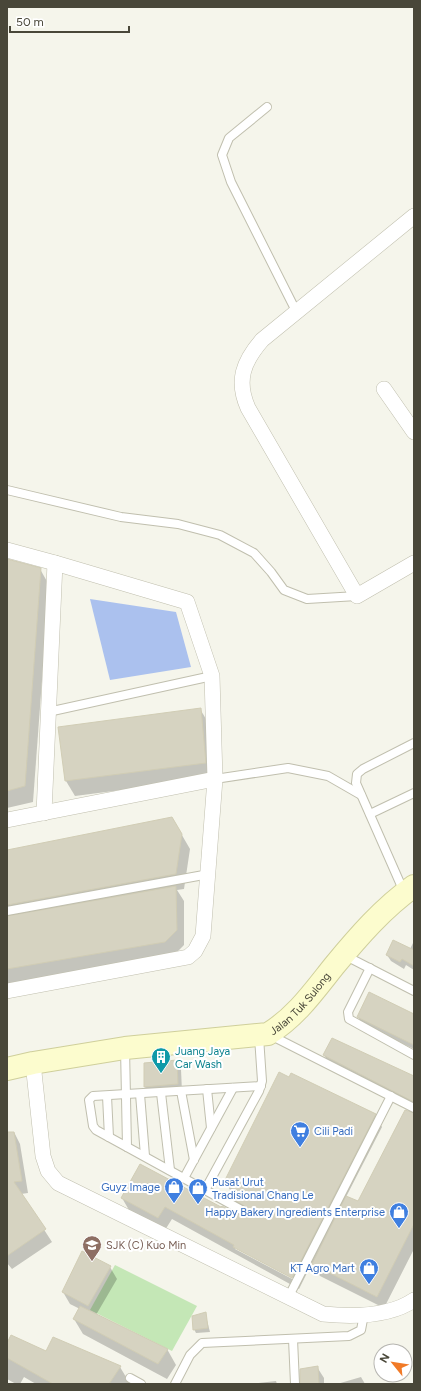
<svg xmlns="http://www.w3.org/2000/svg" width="421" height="1391" font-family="Figtree,sans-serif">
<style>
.green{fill:#c4e7b6}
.water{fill:#abc1ee}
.shadow{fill:#0003;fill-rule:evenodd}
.building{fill:#d6d3c1;stroke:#d1cdb5}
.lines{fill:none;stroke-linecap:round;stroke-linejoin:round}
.lane-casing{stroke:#c0bfae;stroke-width:10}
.street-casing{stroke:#c0bfae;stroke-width:16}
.secondary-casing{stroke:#cfcf9b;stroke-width:24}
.lane{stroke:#fff;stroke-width:8}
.street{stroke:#fff;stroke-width:15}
.secondary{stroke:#fcfcce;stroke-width:22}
.labels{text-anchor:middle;stroke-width:4;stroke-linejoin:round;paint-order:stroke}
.street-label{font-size:11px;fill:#494739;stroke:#fff}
.culture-label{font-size:11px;fill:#0d838f;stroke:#fff;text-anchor:start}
.shop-label{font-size:11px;fill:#366cbe;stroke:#fff;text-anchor:end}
.education-label{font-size:11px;fill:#785e54;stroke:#fff;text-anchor:start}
</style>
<rect width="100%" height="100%" fill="#f5f5eb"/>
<path class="green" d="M115,1265L197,1306L172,1351L90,1310Z"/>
<path class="water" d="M90,599L176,612L191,667L110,680Z"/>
<g class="shadow">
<path d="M7,560L40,569L49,585L33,802L7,808Z"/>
<path d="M200,709L209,724L214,778L75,796L66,781L59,728Z"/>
<path d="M172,818L190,849L184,889L177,890L184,901V945L173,956L7,985V909L11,917H14L7,905V851Z"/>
<path d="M414,941V970L406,965L404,969L391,961L387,955L410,949Z"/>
<path d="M414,1015V1049L362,1024L358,1017Z"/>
<path d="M324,1055L414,1077V1110L331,1067Z"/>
<path d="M176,1061L181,1069L182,1092L150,1095L145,1087V1064Z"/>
<path d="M414,1114V1249L384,1308L320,1276L312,1263L299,1289L172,1219L165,1230L129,1210L122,1198L222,1209L242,1218L251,1217L236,1208L229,1196L231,1192L226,1182L375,1115L382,1127L346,1197L358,1203ZM235,1247L297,1279L296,1281L235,1249Z"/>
<path d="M14,1132L20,1144L28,1193L21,1194L52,1242L12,1269L7,1263V1134Z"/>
<path d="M110,1267L117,1279L96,1315L167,1349L176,1365L167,1379L83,1334L74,1319L80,1309L70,1304L63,1292Z"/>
<path d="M205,1313L210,1332L196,1333L194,1329Z"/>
<path d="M7,1345L120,1367L129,1382L128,1384H36L24,1377L20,1384H16L7,1379Z"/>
<path d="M317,1367L324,1378V1384H302Z"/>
<path d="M361,1377L365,1384H337Z"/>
<path d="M276,1381L277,1384H250Z"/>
</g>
<g class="building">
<path d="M7,559L41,568L25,786L7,791Z"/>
<path d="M201,708L206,763L65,781L58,727Z"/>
<path d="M172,817L182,834L176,874L7,905V850Z"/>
<path d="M176,886L177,930L165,942L7,969V916Z"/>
<path d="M393,940L414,950V966L402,959L400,962L386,955Z"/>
<path d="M369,992L414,1014V1045L357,1017Z"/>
<path d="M332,1038L414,1076V1102L323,1055Z"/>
<path d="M177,1060L178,1084L144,1087V1063Z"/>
<path d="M279,1072L289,1077L291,1073L376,1114L292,1278L233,1247L234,1245L165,1207L158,1218L121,1198L140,1164L221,1207L222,1206L243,1217L248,1216L250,1212L249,1209L228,1196L233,1187L224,1182Z"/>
<path d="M405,1110L414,1113V1224L377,1297L312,1264L346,1196L358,1201Z"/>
<path d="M7,1132H14L22,1181L14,1182L46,1229L7,1256Z"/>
<path d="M82,1251L111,1266L88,1306L62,1292Z"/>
<path d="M80,1306L168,1349L158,1364L73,1319Z"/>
<path d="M206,1312L208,1328L193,1330L192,1316Z"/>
<path d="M11,1335L46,1351L53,1337L121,1366L109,1384H53L7,1358V1343Z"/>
<path d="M318,1366L319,1384H300V1369Z"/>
</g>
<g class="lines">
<g class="lane-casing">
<g id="lane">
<path d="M267,107L229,138L222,155L231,182L297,313"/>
<path d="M7,490L121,517L178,524L220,535L254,553L271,572L284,590L307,599L357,596"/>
<path d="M48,712L212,676"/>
<path d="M215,779L288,768L328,776L361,795"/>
<path d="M370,814L414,793"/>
<path d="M404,892L356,783L357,774L363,769L414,743"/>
<path d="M7,911L209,874"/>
<path d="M344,955L414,991"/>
<path d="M370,968L348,1012L349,1019L414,1055"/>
<path d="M270,1035L414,1108"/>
<path d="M125,1048L127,1147L245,1212"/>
<path d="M207,1089L211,1128"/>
<path d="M181,1091L194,1160"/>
<path d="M161,1093L170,1170"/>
<path d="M140,1094L145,1156"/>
<path d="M107,1096L109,1137"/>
<path d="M127,1147L96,1130L93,1126L89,1100L93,1096L261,1086"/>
<path d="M184,1178L233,1088"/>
<path d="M205,1190L259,1091L262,1081L259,1037"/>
<path d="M288,1298L391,1096"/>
<path d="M293,1339L295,1384"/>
<path d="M130,1378L141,1384"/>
<path d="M175,1384L190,1355L202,1343L349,1336L361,1330L364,1314"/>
</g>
</g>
<g class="street-casing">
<g id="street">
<path d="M414,216L262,340C243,362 236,381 248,408L357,596L414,563"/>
<path d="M384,389L414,432"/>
<path d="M7,550L55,563L187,602L212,676L215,779L203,936L195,951L188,957L7,991"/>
<path d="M44,813L55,563"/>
<path d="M7,820L215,779"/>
<path d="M33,1063L43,1156L48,1171L58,1183L323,1314C353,1317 389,1317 414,1300"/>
</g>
</g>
<g class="secondary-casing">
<g id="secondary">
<path id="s1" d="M7,1069L33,1063L125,1048L268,1034C296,1017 314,991 334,966C358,937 383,908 414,886"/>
</g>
</g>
<use href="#lane" class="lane"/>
<use href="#street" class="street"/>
<use href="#secondary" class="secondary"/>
</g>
<defs>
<g id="building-pin" transform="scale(1)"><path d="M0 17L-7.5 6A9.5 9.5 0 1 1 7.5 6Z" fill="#0f9aa8" stroke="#fff"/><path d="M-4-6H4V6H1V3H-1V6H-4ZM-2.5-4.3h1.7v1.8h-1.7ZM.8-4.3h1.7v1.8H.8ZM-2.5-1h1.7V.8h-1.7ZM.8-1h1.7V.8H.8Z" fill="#fff"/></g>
<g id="supermarket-pin" transform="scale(1)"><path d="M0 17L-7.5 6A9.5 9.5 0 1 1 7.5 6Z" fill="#3f7fe0" stroke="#fff"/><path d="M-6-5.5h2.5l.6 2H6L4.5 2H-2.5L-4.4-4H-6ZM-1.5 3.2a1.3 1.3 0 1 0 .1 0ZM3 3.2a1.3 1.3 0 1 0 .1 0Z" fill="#fff"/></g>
<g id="shop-pin" transform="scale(1)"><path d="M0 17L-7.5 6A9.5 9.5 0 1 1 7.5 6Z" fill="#3f7fe0" stroke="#fff"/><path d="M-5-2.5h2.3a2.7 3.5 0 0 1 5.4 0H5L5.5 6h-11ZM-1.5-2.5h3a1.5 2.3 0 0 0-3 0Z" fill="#fff"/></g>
<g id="school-pin" transform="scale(1)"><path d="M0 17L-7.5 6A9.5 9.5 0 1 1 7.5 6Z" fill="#8d6e63" stroke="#fff"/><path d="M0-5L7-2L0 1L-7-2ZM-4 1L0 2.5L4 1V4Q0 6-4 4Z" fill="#fff"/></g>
</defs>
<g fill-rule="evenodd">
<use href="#building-pin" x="161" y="1057"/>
<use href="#supermarket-pin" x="300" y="1131"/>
<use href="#shop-pin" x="174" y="1187"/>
<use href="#shop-pin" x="198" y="1188"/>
<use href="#shop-pin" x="399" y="1212"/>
<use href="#school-pin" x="92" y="1245"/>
<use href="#shop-pin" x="369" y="1268"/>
</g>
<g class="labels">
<g class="street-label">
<text dy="4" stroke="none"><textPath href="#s1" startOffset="308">Jalan Tuk Sulong</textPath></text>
</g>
<g class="culture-label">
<text x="175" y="1055">Juang Jaya<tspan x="175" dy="13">Car Wash</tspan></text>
</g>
<g class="shop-label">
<text x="314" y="1135" text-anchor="start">Cili Padi</text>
<text x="212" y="1186" text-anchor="start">Pusat Urut<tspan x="212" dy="13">Tradisional Chang Le</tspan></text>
<text x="160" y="1191">Guyz Image</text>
<text x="385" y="1216">Happy Bakery Ingredients Enterprise</text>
<text x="355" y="1272">KT Agro Mart</text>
</g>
<g class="education-label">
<text x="106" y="1249">SJK (C) Kuo Min</text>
</g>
</g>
<rect width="421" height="1391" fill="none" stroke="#494739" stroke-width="16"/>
<g transform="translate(393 1363) rotate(300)"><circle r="19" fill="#ffffff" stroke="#b6b5b0"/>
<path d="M0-3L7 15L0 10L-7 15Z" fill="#f17a27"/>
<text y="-6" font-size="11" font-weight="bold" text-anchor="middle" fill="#494739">N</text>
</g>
<path d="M10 26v6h119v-6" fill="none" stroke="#494739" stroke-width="2"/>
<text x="16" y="26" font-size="12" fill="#494739" stroke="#ffffff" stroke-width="3" paint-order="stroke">50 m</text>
</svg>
